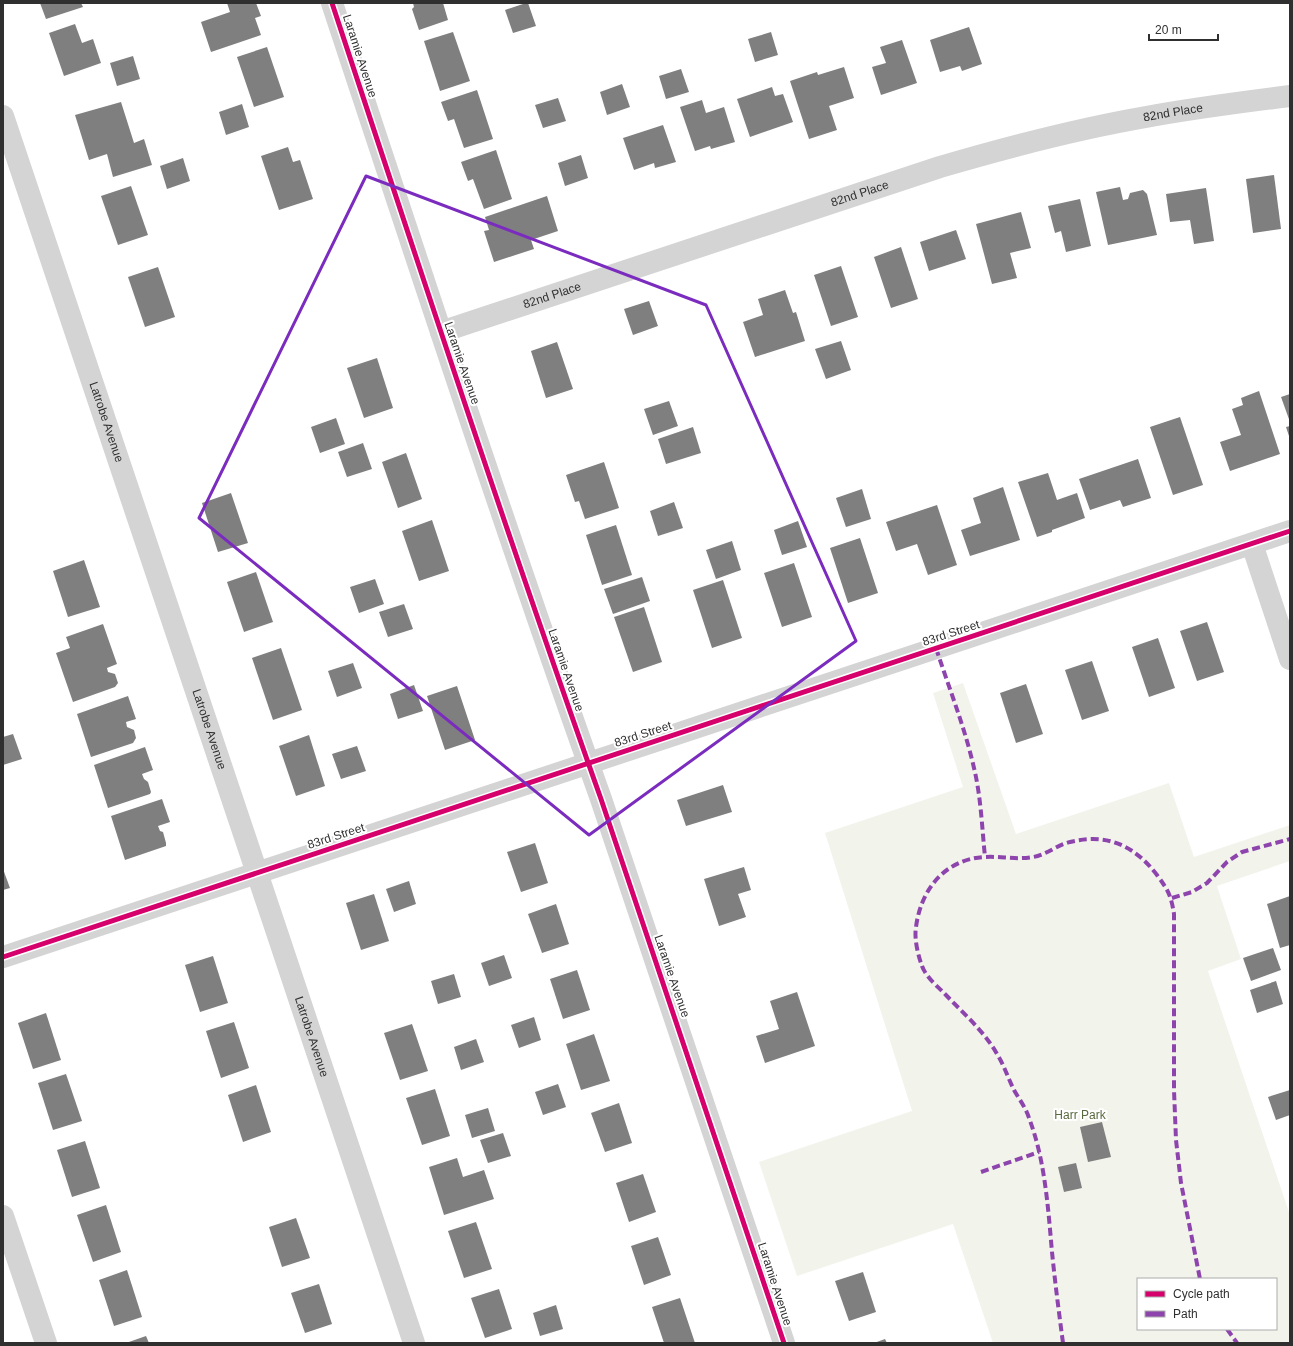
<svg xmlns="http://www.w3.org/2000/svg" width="1293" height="1346" font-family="Arial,sans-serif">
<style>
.green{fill:#f2f4ec;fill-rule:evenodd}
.building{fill:#7f7f7f}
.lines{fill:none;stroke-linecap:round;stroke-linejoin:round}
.minor{stroke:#d4d4d4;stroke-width:22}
.tertiary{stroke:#d4d4d4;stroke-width:22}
.quiet{stroke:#8e44ad;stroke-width:4;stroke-dasharray:8 4;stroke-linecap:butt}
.cycleway-casing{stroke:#fff;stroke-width:8}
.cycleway{stroke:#d6006c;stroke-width:5}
.marked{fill:none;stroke:#7b2cbf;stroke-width:3;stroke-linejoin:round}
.labels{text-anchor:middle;stroke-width:4;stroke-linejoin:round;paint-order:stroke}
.street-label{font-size:12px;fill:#2f2f2f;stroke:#fff}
.park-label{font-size:12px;fill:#59693e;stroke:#fff}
</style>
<rect width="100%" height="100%" fill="#fff"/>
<path class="green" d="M963,683L1016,834L1169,783L1194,857L1290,825V861L1217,886L1241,959L1208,971L1290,1215V1343H993L953,1224L797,1276L759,1162L912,1111L825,833L963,787L933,693ZM1138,1279H1276V1329H1138Z"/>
<g class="building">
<path d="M40,3H81L83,7L46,19Z"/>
<path d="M227,3H256L261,16L255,18L261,35L211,52L201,22L230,12Z"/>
<path d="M413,3H443L448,20L419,30L412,9L414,7Z"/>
<path d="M526,3H528L536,26L513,33L505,10Z"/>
<path d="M75,24L82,43L93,39L101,63L64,76L49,33Z"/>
<path d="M969,27L982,64L962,71L960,66L940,72L930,40Z"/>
<path d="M453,32L470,81L440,91L424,41Z"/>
<path d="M771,32L778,55L755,62L748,39Z"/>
<path d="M902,40L917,83L881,95L872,67L886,63L880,47Z"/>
<path d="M267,47L284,97L254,107L237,57Z"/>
<path d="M133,56L140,79L117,86L110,63Z"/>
<path d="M844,67L854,98L829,106L837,130L809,139L790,81L817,72L818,75Z"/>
<path d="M681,69L689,92L666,99L659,76Z"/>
<path d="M622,84L630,107L607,115L600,92Z"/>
<path d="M772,87L775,96L783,94L793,122L750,137L737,99Z"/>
<path d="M477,90L493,139L464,148L454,119L448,121L441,102Z"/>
<path d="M558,98L566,121L543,128L535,105Z"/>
<path d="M702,100L706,113L724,107L735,142L711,149L710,146L695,151L680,107Z"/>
<path d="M121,102L134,143L144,139L152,165L113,177L107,154L89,160L75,115Z"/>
<path d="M242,104L249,127L226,135L219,112Z"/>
<path d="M663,125L676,162L655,168L654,163L634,170L623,138Z"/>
<path d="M288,147L293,162L300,160L313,199L279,210L261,156Z"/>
<path d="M496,150L512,199L484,209L473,179L468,181L461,162Z"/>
<path d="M581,155L588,178L565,186L558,163Z"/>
<path d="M183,158L190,181L167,189L160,166Z"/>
<path d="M1274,175L1281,229L1253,233L1246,179Z"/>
<path d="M131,186L148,235L118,245L101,196Z"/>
<path d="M1120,187L1123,200L1128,199L1130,193L1143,190L1147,194L1157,235L1108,245L1096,192Z"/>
<path d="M1206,188L1214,241L1194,244L1190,220L1170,222L1166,194Z"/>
<path d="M547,196L558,231L531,240L534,249L494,262L484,231L489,230L485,217Z"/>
<path d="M1080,199L1091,246L1066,252L1061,231L1055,233L1048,206Z"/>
<path d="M1021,212L1031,248L1010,253L1017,278L992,284L976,224Z"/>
<path d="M956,230L966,259L929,271L920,242Z"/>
<path d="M901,247L918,299L891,308L874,257Z"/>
<path d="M841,266L858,317L831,326L814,275Z"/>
<path d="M158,267L175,317L145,327L128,277Z"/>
<path d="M785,290L793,313L796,312L805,341L755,357L743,322L763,315L758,299Z"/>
<path d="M649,301L658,326L633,335L624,309Z"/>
<path d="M841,341L851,370L826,379L815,349Z"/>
<path d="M557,342L573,389L546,398L531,351Z"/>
<path d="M377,358L393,408L364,418L347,368Z"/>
<path d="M1259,391L1280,454L1230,471L1220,442L1241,435L1232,409L1243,405L1241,398Z"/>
<path d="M1290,394V422L1281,397Z"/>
<path d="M669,401L678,426L653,435L644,409Z"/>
<path d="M1180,417L1203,485L1173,495L1150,427Z"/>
<path d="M336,418L345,444L320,453L311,427Z"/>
<path d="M1290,426V439L1286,427Z"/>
<path d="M693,427L701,453L666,464L658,439Z"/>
<path d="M363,443L372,469L347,477L338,452Z"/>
<path d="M406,453L422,499L398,508L382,462Z"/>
<path d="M1138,459L1151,498L1123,507L1120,500L1090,510L1079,479Z"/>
<path d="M604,462L619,508L585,519L579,501L575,502L566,475Z"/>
<path d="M1048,473L1057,500L1077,493L1085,518L1052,530V532L1037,537L1018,482Z"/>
<path d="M1003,487L1020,540L970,556L961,530L981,523L973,498Z"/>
<path d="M862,489L871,519L846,527L836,498Z"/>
<path d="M231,493L248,543L218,552L202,503Z"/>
<path d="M674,502L683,528L658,536L650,511Z"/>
<path d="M937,505L957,565L928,575L917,544L896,551L886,522Z"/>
<path d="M432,520L449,571L419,581L402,531Z"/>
<path d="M798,521L807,547L782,555L774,530Z"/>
<path d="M616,525L632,575L602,585L586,535Z"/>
<path d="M860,538L878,593L848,603L830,548Z"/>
<path d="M732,541L741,570L716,579L706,550Z"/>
<path d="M84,560L100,607L68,617L53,571Z"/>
<path d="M794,563L812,617L782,627L764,573Z"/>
<path d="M256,572L273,622L244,632L227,582Z"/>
<path d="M642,577L650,601L613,614L604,589Z"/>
<path d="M375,579L384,604L359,613L350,587Z"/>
<path d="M723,580L742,638L712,648L693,590Z"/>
<path d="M404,604L413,629L388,637L379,612Z"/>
<path d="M644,607L662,662L633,672L614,617Z"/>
<path d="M1207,622L1224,672L1197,681L1180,631Z"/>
<path d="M103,624L117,664L107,668L108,672L115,674L118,683L115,687L73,702L56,653L70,648L66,637Z"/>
<path d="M1158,638L1175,688L1149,697L1132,647Z"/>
<path d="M281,648L302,710L273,720L252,658Z"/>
<path d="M1092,661L1109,711L1082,720L1065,670Z"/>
<path d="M353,663L362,688L337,697L328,671Z"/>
<path d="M1026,684L1043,734L1016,743L1000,693Z"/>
<path d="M414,685L423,711L398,719L390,694Z"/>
<path d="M457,686L475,740L445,750L427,696Z"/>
<path d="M128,696L136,719L126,722L127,727L134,730L136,738L133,743L91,757L77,714Z"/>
<path d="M13,734L22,759L3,765V737Z"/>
<path d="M309,735L325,786L296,796L279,746Z"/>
<path d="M357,746L366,771L341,779L332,754Z"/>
<path d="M145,747L153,770L142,774L144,779L148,782L151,792L150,794L108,808L94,765Z"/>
<path d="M723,785L732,812L686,826L677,800Z"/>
<path d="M162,799L170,822L158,826L160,831L163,832L166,843V846L125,860L111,816Z"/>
<path d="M535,843L548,883L521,892L507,852Z"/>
<path d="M744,867L751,890L738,894L746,917L719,926L704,879Z"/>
<path d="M3,869L10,888L3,890Z"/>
<path d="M409,881L416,904L394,912L386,889Z"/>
<path d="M374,894L389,941L361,950L346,903Z"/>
<path d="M1290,896V945L1280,948L1267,904Z"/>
<path d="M556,904L569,944L542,953L528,914Z"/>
<path d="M1273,948L1281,970L1251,981L1243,958Z"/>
<path d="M504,955L512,978L489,986L481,963Z"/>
<path d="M213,956L228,1003L200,1012L185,965Z"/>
<path d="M577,970L590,1010L563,1019L550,979Z"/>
<path d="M454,974L461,997L438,1004L431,981Z"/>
<path d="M1276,981L1283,1004L1257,1013L1250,990Z"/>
<path d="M797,992L815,1046L765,1063L756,1036L779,1029L770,1001Z"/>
<path d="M46,1013L61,1060L33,1069L18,1023Z"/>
<path d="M534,1017L541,1040L519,1048L511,1025Z"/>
<path d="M234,1022L249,1068L221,1078L206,1031Z"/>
<path d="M412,1024L428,1071L400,1080L384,1033Z"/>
<path d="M594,1034L610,1081L581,1090L566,1044Z"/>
<path d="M476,1039L484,1062L461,1070L454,1047Z"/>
<path d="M66,1074L82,1121L53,1130L38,1083Z"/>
<path d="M558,1084L566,1107L543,1115L535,1092Z"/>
<path d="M256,1085L271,1132L243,1142L228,1095Z"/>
<path d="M435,1089L450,1136L422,1145L406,1098Z"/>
<path d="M1290,1090V1115L1276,1120L1268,1097Z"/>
<path d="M619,1103L632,1143L605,1152L591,1113Z"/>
<path d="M488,1108L495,1131L472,1138L465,1115Z"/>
<path d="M1102,1122L1111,1157L1088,1162L1080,1127Z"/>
<path d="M503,1133L511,1156L488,1163L480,1140Z"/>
<path d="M85,1141L100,1188L72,1197L57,1150Z"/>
<path d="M457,1158L463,1177L484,1170L494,1199L444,1215L429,1167Z"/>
<path d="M1076,1163L1082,1188L1064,1192L1058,1167Z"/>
<path d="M643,1174L656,1212L629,1222L616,1183Z"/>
<path d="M106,1205L121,1252L93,1262L77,1215Z"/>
<path d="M296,1218L310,1258L282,1267L269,1227Z"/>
<path d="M476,1222L492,1269L464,1278L448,1231Z"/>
<path d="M658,1237L671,1275L644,1285L631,1246Z"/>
<path d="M127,1270L142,1317L114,1326L99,1280Z"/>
<path d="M863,1272L876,1312L849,1321L835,1281Z"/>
<path d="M319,1284L332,1324L305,1333L291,1293Z"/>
<path d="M499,1289L512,1329L485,1338L471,1298Z"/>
<path d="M680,1298L695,1343H664L652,1307Z"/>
<path d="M556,1305L563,1329L540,1336L533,1313Z"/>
<path d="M146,1336L149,1343H126Z"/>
<path d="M885,1339L887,1343H874Z"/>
</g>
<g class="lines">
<g class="minor">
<path d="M332,3C420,269 507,535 601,799L784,1343"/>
<path id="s1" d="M3,116C142,524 277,934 414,1343"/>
<path id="s2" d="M441,332L940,167C1008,147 1077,129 1146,117C1194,108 1242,102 1290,96"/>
<path d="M1252,544L1290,659"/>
<path d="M3,1216L46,1343"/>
</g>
<path class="tertiary" d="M3,957L1290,531"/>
<g class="quiet">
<path d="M936,648C949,688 965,728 974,768C981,797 982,828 985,857"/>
<path d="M1172,898L1192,892L1207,883L1227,862L1242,852L1290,839"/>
<path d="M981,1172L1039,1152"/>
<path d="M1227,1329L1237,1343"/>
<path d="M1063,1343C1059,1313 1055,1282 1052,1252C1048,1207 1045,1160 1029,1118C1026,1108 1019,1099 1014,1090C1008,1078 1004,1065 997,1054C984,1031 963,1013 945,994C937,986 926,977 922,966C918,955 914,939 916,927C921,889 945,859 985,857C1001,856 1017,860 1033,857C1046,855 1057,845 1070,842C1107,833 1134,845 1157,875C1168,890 1171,895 1174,914V1090L1176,1140L1181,1183L1200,1279"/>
</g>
<g class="cycleway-casing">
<g id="cycleway">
<path d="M332,3C420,269 507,535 601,799L784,1343"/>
<path d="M3,957L1290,531"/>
</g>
</g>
<use href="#cycleway" class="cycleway"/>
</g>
<path class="marked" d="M366,176L706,305L856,641L589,835L199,518Z"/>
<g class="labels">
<g class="street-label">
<text transform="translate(360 56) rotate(72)" y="4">Laramie Avenue</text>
<text dy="4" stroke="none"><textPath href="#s2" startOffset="765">82nd Place</textPath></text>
<text dy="4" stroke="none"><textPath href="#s2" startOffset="441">82nd Place</textPath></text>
<text dy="4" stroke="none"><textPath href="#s2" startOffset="117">82nd Place</textPath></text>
<text transform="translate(462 363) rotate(71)" y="4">Laramie Avenue</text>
<text dy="4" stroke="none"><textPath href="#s1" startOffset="323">Latrobe Avenue</textPath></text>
<text transform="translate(951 633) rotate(-18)" y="4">83rd Street</text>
<text transform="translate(566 670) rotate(71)" y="4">Laramie Avenue</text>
<text dy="4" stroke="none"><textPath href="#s1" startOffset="647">Latrobe Avenue</textPath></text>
<text transform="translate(643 734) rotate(-18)" y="4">83rd Street</text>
<text transform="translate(336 836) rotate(-18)" y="4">83rd Street</text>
<text transform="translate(672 976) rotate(71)" y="4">Laramie Avenue</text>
<text dy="4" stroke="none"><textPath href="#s1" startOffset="971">Latrobe Avenue</textPath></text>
<text transform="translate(775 1284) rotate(72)" y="4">Laramie Avenue</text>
</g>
<g class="park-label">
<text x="1080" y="1119">Harr Park</text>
</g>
</g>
<rect width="1293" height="1346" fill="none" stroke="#2f2f2f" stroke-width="8"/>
<rect x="1137" y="1278" width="140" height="52" fill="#ffffff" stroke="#acacac"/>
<rect x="1145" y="1291" width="20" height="6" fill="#d6006c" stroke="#acacac"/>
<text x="1173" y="1298" font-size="12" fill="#2f2f2f">Cycle path</text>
<rect x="1145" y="1311" width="20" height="6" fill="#8e44ad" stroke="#acacac"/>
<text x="1173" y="1318" font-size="12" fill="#2f2f2f">Path</text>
<path d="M1149 34v6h69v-6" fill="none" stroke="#2f2f2f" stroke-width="2"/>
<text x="1155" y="34" font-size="12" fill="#2f2f2f" stroke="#ffffff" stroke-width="3" paint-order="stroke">20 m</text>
</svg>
